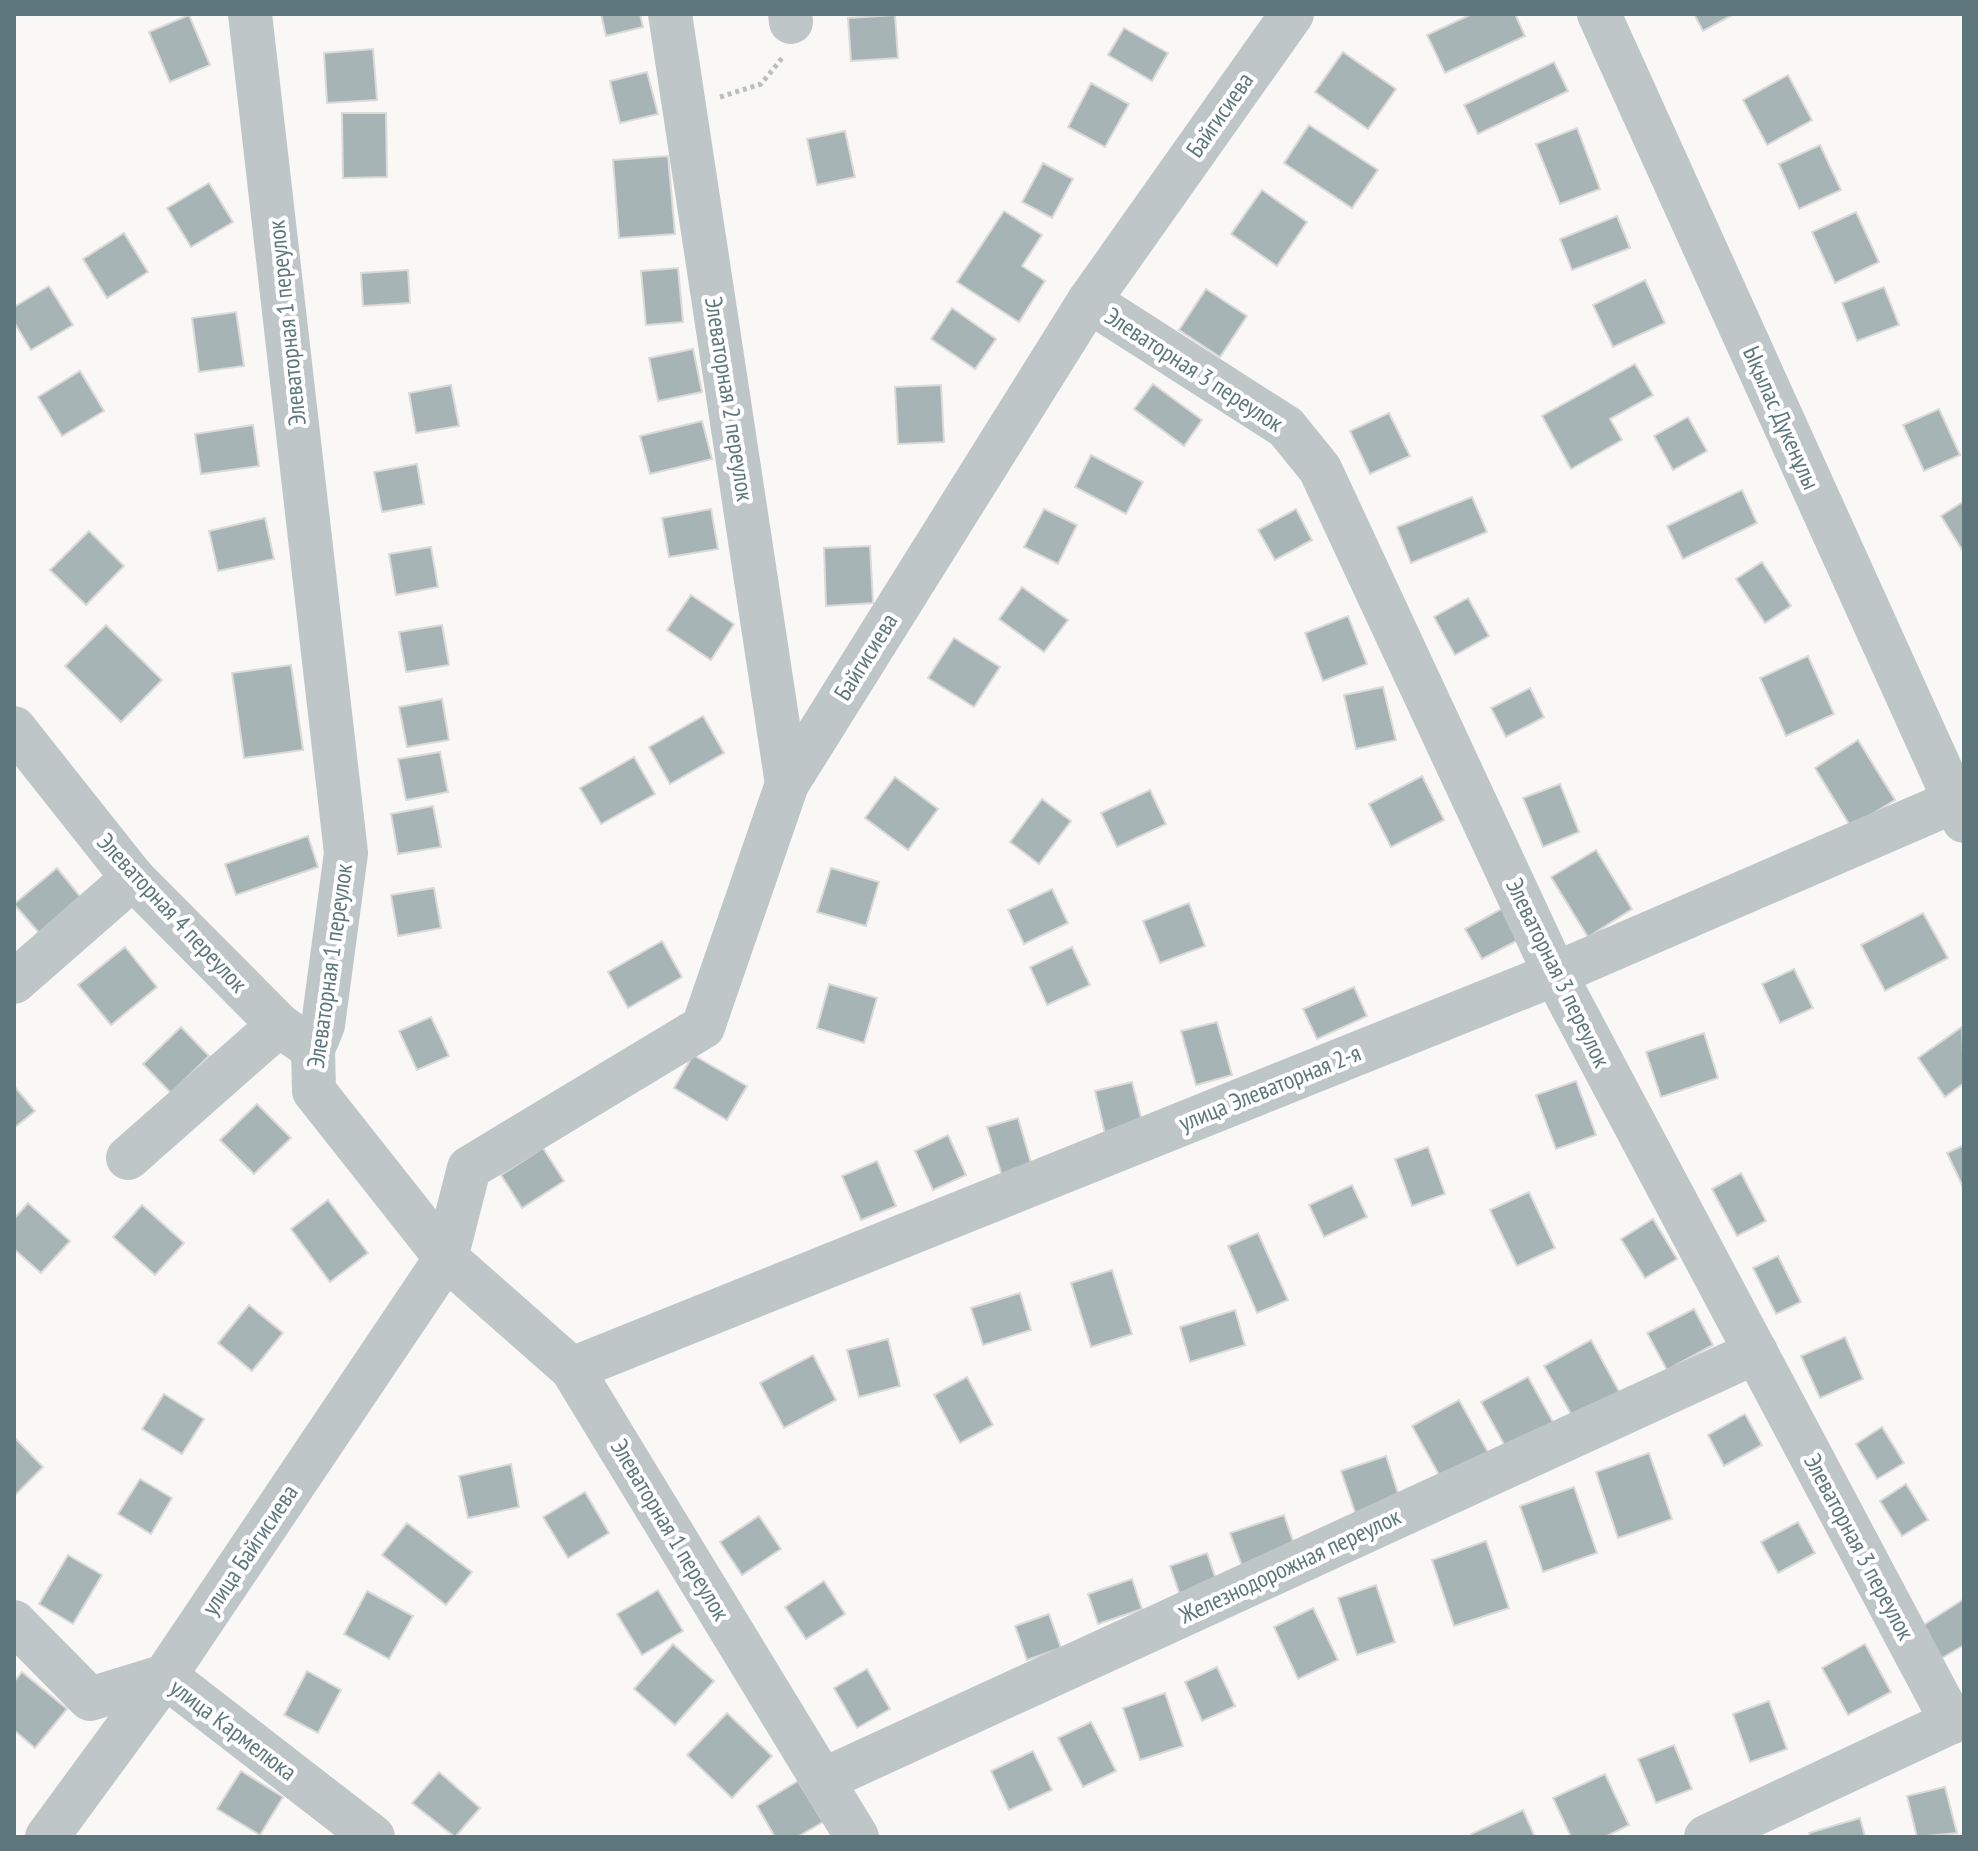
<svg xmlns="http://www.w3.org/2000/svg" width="1978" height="1851" font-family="'PT Sans Narrow',sans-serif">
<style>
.building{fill:#a6b4b6;stroke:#dbdad8;stroke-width:2}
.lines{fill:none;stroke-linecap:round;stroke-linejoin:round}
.path{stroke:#b9bfc0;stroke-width:5;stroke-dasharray:4 4;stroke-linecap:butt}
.minor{stroke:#bfc6c8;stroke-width:44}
.labels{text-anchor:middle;stroke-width:8;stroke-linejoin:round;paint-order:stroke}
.street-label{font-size:24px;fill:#5e777c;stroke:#fff}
</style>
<rect width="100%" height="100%" fill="#f9f8f6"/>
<g class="building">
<path d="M601,14H640L643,27L606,36Z"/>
<path d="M1472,14H1515L1525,36L1445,73L1427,35Z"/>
<path d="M1694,14H1734L1703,31Z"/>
<path d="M189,15L210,65L170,82L149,32Z"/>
<path d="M895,15L898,58L851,61L848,18Z"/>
<path d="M1124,28L1168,53L1152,81L1108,55Z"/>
<path d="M373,49L377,100L327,103L324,53Z"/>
<path d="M1343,52L1396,89L1368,129L1315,92Z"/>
<path d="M1554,62L1568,91L1478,134L1464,105Z"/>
<path d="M647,72L658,114L620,123L610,81Z"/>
<path d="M1788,75L1812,120L1767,145L1743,100Z"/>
<path d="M1091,83L1129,104L1105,147L1068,127Z"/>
<path d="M342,113H386L387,177L343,178Z"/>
<path d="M1309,125L1378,170L1352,208L1284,163Z"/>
<path d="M1577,128L1600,189L1560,204L1536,144Z"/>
<path d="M845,131L855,177L817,185L807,139Z"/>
<path d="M1820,145L1841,190L1799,209L1779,164Z"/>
<path d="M668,156L675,234L619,238L613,160Z"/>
<path d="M1043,163L1073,179L1052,218L1022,202Z"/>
<path d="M209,183L233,222L191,247L167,208Z"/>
<path d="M1262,190L1307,222L1277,266L1231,234Z"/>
<path d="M1004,211L1042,235L1022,266L1045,281L1019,322L957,282Z"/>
<path d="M1856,212L1879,262L1835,283L1812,232Z"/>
<path d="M1617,216L1630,248L1572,270L1560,239Z"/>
<path d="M124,233L148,272L107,298L83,259Z"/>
<path d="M678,268L683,322L646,325L641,271Z"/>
<path d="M408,270L410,303L363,306L361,273Z"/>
<path d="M1645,280L1665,323L1613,347L1593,305Z"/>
<path d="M49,286L73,325L31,350L14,322V307Z"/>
<path d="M1884,287L1899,325L1857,341L1842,303Z"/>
<path d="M1206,289L1247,316L1220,357L1179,330Z"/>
<path d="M952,308L996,339L975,369L931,339Z"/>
<path d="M236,312L244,366L199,372L192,318Z"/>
<path d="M693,349L702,392L658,401L649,358Z"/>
<path d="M1635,364L1653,395L1610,419L1622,440L1571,469L1542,416Z"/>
<path d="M80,371L104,411L62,436L38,397Z"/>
<path d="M1153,384L1202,420L1184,446L1134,409Z"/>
<path d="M451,385L459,426L416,433L409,393Z"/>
<path d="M941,385L944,442L898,444L895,387Z"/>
<path d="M1939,409L1960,455L1924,471L1903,425Z"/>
<path d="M1389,413L1410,456L1370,474L1350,431Z"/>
<path d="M1688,417L1707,451L1673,470L1654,436Z"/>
<path d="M702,421L712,459L650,474L640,436Z"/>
<path d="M253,425L259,466L201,474L195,434Z"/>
<path d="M1091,455L1143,482L1126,514L1075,487Z"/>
<path d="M417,464L424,504L382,512L374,472Z"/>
<path d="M1742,490L1757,523L1683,559L1667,526Z"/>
<path d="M1472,497L1487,532L1411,563L1397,527Z"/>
<path d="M1964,501V553L1941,516Z"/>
<path d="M711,509L718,549L669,557L662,518Z"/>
<path d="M1044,509L1077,525L1058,564L1024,547Z"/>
<path d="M1296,509L1312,540L1275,560L1258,530Z"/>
<path d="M265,518L274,559L218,571L209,531Z"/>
<path d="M89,531L124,566L86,605L50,570Z"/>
<path d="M870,546L873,603L826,606L824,548Z"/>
<path d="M431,547L438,587L396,595L389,554Z"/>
<path d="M1762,562L1791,606L1765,623L1736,579Z"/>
<path d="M1022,587L1068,620L1044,652L999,619Z"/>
<path d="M691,595L734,624L711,660L667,630Z"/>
<path d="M1468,598L1489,636L1455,655L1434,617Z"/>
<path d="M1348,616L1367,664L1323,681L1305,633Z"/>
<path d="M106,625L162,680L121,722L65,666Z"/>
<path d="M442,625L449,665L406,672L399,632Z"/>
<path d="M954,638L1000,667L974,707L928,678Z"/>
<path d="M1808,656L1834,714L1786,736L1760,678Z"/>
<path d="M291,665L303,750L244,758L232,673Z"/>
<path d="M1383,687L1396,740L1356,749L1344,695Z"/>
<path d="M1530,688L1544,717L1506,737L1491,708Z"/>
<path d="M442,699L449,740L407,747L399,707Z"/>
<path d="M703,716L724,753L670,784L649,747Z"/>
<path d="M1858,740L1895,800L1851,827L1815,768Z"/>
<path d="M440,752L448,792L406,800L398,759Z"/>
<path d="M634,757L655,794L601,824L580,788Z"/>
<path d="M1422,776L1444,820L1391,847L1369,804Z"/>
<path d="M895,777L938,809L908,850L865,818Z"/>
<path d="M1560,784L1579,832L1543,847L1523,798Z"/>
<path d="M1150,790L1166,824L1117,847L1101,813Z"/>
<path d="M1042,799L1071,821L1039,864L1010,842Z"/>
<path d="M433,806L441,847L398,854L391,814Z"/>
<path d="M308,836L318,867L236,895L225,864Z"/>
<path d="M1596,850L1632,909L1588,937L1551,877Z"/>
<path d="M57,868L83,900L41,935L14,904Z"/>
<path d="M831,868L879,882L866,926L817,912Z"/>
<path d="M434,888L441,928L398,936L391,895Z"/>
<path d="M1052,889L1068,923L1024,944L1008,910Z"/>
<path d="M1189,903L1205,946L1160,963L1143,921Z"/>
<path d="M1503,908L1520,939L1482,959L1465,929Z"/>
<path d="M1923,913L1948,958L1885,991L1861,945Z"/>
<path d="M662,941L682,977L628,1008L608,972Z"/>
<path d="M125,947L157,987L111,1025L78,985Z"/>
<path d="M1072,947L1090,985L1047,1005L1030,967Z"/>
<path d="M1794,969L1813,1008L1780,1023L1762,984Z"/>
<path d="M829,984L877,998L864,1043L817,1028Z"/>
<path d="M1354,987L1367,1016L1317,1039L1303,1009Z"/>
<path d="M431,1017L449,1056L417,1070L399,1031Z"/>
<path d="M1217,1022L1232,1075L1196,1085L1181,1031Z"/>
<path d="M181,1027L209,1056L171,1093L143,1064Z"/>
<path d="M1962,1027L1964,1083L1945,1097L1918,1058Z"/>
<path d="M1704,1033L1718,1078L1661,1097L1646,1052Z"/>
<path d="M693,1055L747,1086L727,1120L674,1088Z"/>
<path d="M1576,1081L1596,1135L1556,1149L1536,1095Z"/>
<path d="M1132,1082L1143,1125L1105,1134L1095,1091Z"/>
<path d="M14,1086L35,1111L14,1128Z"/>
<path d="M257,1104L291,1138L254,1174L220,1140Z"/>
<path d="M1018,1118L1033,1170L1003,1179L987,1127Z"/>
<path d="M948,1135L966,1175L933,1190L915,1151Z"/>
<path d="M1964,1145V1189L1947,1153Z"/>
<path d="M1428,1147L1445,1194L1412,1206L1395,1159Z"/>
<path d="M543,1148L564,1181L522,1208L501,1175Z"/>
<path d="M877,1161L896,1206L861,1220L842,1176Z"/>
<path d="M1741,1173L1766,1221L1737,1236L1712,1189Z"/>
<path d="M1352,1185L1367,1217L1324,1237L1309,1205Z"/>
<path d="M1529,1192L1555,1248L1517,1266L1490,1210Z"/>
<path d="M328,1200L368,1253L330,1282L291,1229Z"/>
<path d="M28,1203L70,1241L41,1273L14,1249V1219Z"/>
<path d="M142,1205L184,1243L155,1275L113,1237Z"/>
<path d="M1653,1219L1677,1259L1645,1278L1621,1239Z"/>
<path d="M1258,1233L1288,1300L1257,1313L1228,1246Z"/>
<path d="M1778,1256L1801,1302L1776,1314L1753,1268Z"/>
<path d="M1112,1270L1132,1334L1091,1347L1071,1283Z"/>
<path d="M1020,1293L1031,1330L983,1345L971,1308Z"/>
<path d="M249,1305L283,1333L252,1371L218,1343Z"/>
<path d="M1694,1309L1713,1345L1667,1370L1647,1333Z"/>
<path d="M1235,1310L1245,1345L1190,1362L1180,1327Z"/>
<path d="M1845,1337L1863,1379L1820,1398L1801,1356Z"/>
<path d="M888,1339L900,1386L859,1397L847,1350Z"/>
<path d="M1591,1340L1621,1395L1575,1421L1544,1366Z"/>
<path d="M813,1355L836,1400L784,1428L760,1383Z"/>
<path d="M967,1377L993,1425L960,1443L934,1395Z"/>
<path d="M1528,1377L1558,1431L1511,1457L1481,1402Z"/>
<path d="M164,1394L204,1419L182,1454L142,1429Z"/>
<path d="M1459,1400L1489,1454L1442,1480L1412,1426Z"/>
<path d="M1745,1414L1762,1445L1724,1466L1708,1435Z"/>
<path d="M1882,1427L1904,1463L1877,1479L1856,1444Z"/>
<path d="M14,1437L43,1467L16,1494L14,1492Z"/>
<path d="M1649,1453L1672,1519L1618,1538L1596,1472Z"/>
<path d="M1386,1456L1400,1499L1356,1515L1341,1471Z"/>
<path d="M511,1464L519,1507L468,1518L459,1476Z"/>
<path d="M140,1479L172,1498L151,1534L118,1514Z"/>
<path d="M1906,1484L1928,1520L1902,1536L1880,1501Z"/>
<path d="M1574,1487L1597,1553L1543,1572L1520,1506Z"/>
<path d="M585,1492L609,1533L568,1558L543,1517Z"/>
<path d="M1284,1515L1295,1547L1242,1566L1230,1533Z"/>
<path d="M759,1516L781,1549L742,1575L720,1542Z"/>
<path d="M1798,1522L1815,1553L1778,1573L1761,1542Z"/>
<path d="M407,1523L472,1572L446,1605L382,1555Z"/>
<path d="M1486,1541L1509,1608L1454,1626L1432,1560Z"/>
<path d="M1207,1553L1220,1591L1183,1604L1170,1566Z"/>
<path d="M68,1555L102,1575L73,1624L39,1604Z"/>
<path d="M1132,1579L1142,1609L1098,1624L1088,1594Z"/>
<path d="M824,1581L845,1614L806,1639L785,1607Z"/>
<path d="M1376,1585L1395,1642L1357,1655L1338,1598Z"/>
<path d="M658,1590L683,1631L642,1655L617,1614Z"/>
<path d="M367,1591L413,1616L389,1659L344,1634Z"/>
<path d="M1964,1599V1645L1942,1658L1922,1626Z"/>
<path d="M1313,1608L1338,1660L1298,1679L1274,1627Z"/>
<path d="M1049,1614L1061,1648L1027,1660L1015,1626Z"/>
<path d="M673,1644L714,1681L675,1725L634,1689Z"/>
<path d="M1865,1644L1891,1692L1848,1715L1822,1668Z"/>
<path d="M1217,1667L1235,1706L1202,1721L1185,1682Z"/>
<path d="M867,1669L890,1709L857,1728L834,1688Z"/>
<path d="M307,1671L341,1690L318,1733L284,1715Z"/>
<path d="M22,1672L67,1709L35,1748L14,1730V1682Z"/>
<path d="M1165,1693L1183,1746L1140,1760L1123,1708Z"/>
<path d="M1769,1701L1787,1749L1750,1762L1733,1714Z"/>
<path d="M727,1713L772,1756L732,1798L687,1755Z"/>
<path d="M1091,1722L1116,1771L1083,1787L1058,1738Z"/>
<path d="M1674,1745L1692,1789L1656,1803L1638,1759Z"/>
<path d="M1033,1751L1052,1790L1009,1810L991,1771Z"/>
<path d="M241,1771L283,1797L260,1835L217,1809Z"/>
<path d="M439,1772L480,1808L455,1837L412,1803Z"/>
<path d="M1605,1774L1629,1825L1605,1837H1571L1553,1798Z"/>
<path d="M798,1781L823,1822L797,1837H775L757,1806Z"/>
<path d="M1945,1787L1957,1833L1917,1837L1907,1796Z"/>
<path d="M1523,1810L1535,1837H1472L1471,1834Z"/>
<path d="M1860,1818L1865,1837H1810L1809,1833Z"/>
</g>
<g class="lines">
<path class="path" d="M720,97L761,84L783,57"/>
<g class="minor">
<path d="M250,14L346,853L323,1025L313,1049L314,1091L446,1258L572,1369L857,1837"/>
<path d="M670,14L787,784"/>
<path d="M790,14L791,22"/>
<path d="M1599,14L1964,821"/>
<path d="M1089,301L1286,427L1320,469L1555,974L1952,1722"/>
<path d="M14,728L133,878L279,1025L313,1049"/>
<path d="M14,982L133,878"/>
<path d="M128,1158L279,1025"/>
<path d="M572,1369L1555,974L1964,797"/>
<path d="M14,1622L90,1699L165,1676L373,1837"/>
<path d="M823,1780L1756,1352"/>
<path d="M47,1837L165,1676L446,1258L469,1168L703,1027L787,784L1089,301L1292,14"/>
<path d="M1706,1837L1964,1716"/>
</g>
</g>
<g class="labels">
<g class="street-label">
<text transform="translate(1220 115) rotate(-55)" y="8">Байгисиева</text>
<text transform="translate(287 323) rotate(-96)" y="8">Элеваторная 1 переулок</text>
<text transform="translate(1194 370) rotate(33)" y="8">Элеваторная 3 переулок</text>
<text transform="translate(729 399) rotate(81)" y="8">Элеваторная 2 переулок</text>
<text transform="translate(1781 418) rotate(66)" y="8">Ықылас Дүкенұлы</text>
<text transform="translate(866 657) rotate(-58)" y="8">Байгисиева</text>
<text transform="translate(172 913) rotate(47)" y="8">Элеваторная 4 переулок</text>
<text transform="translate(330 966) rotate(-82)" y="8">Элеваторная 1 переулок</text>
<text transform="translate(1558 973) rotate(64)" y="8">Элеваторная 3 переулок</text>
<text transform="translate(1270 1088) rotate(-22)" y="8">улица Элеваторная 2-я</text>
<text transform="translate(670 1530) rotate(59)" y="8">Элеваторная 1 переулок</text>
<text transform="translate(1859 1547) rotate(62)" y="8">Элеваторная 3 переулок</text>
<text transform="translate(250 1550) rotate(-56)" y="8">улица Байгисиева</text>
<text transform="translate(1290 1566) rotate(-25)" y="8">Железнодорожная переулок</text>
<text transform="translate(233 1730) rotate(37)" y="8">улица Кармелюка</text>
</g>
</g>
<rect width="1978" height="1851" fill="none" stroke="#5e777c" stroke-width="32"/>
</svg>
